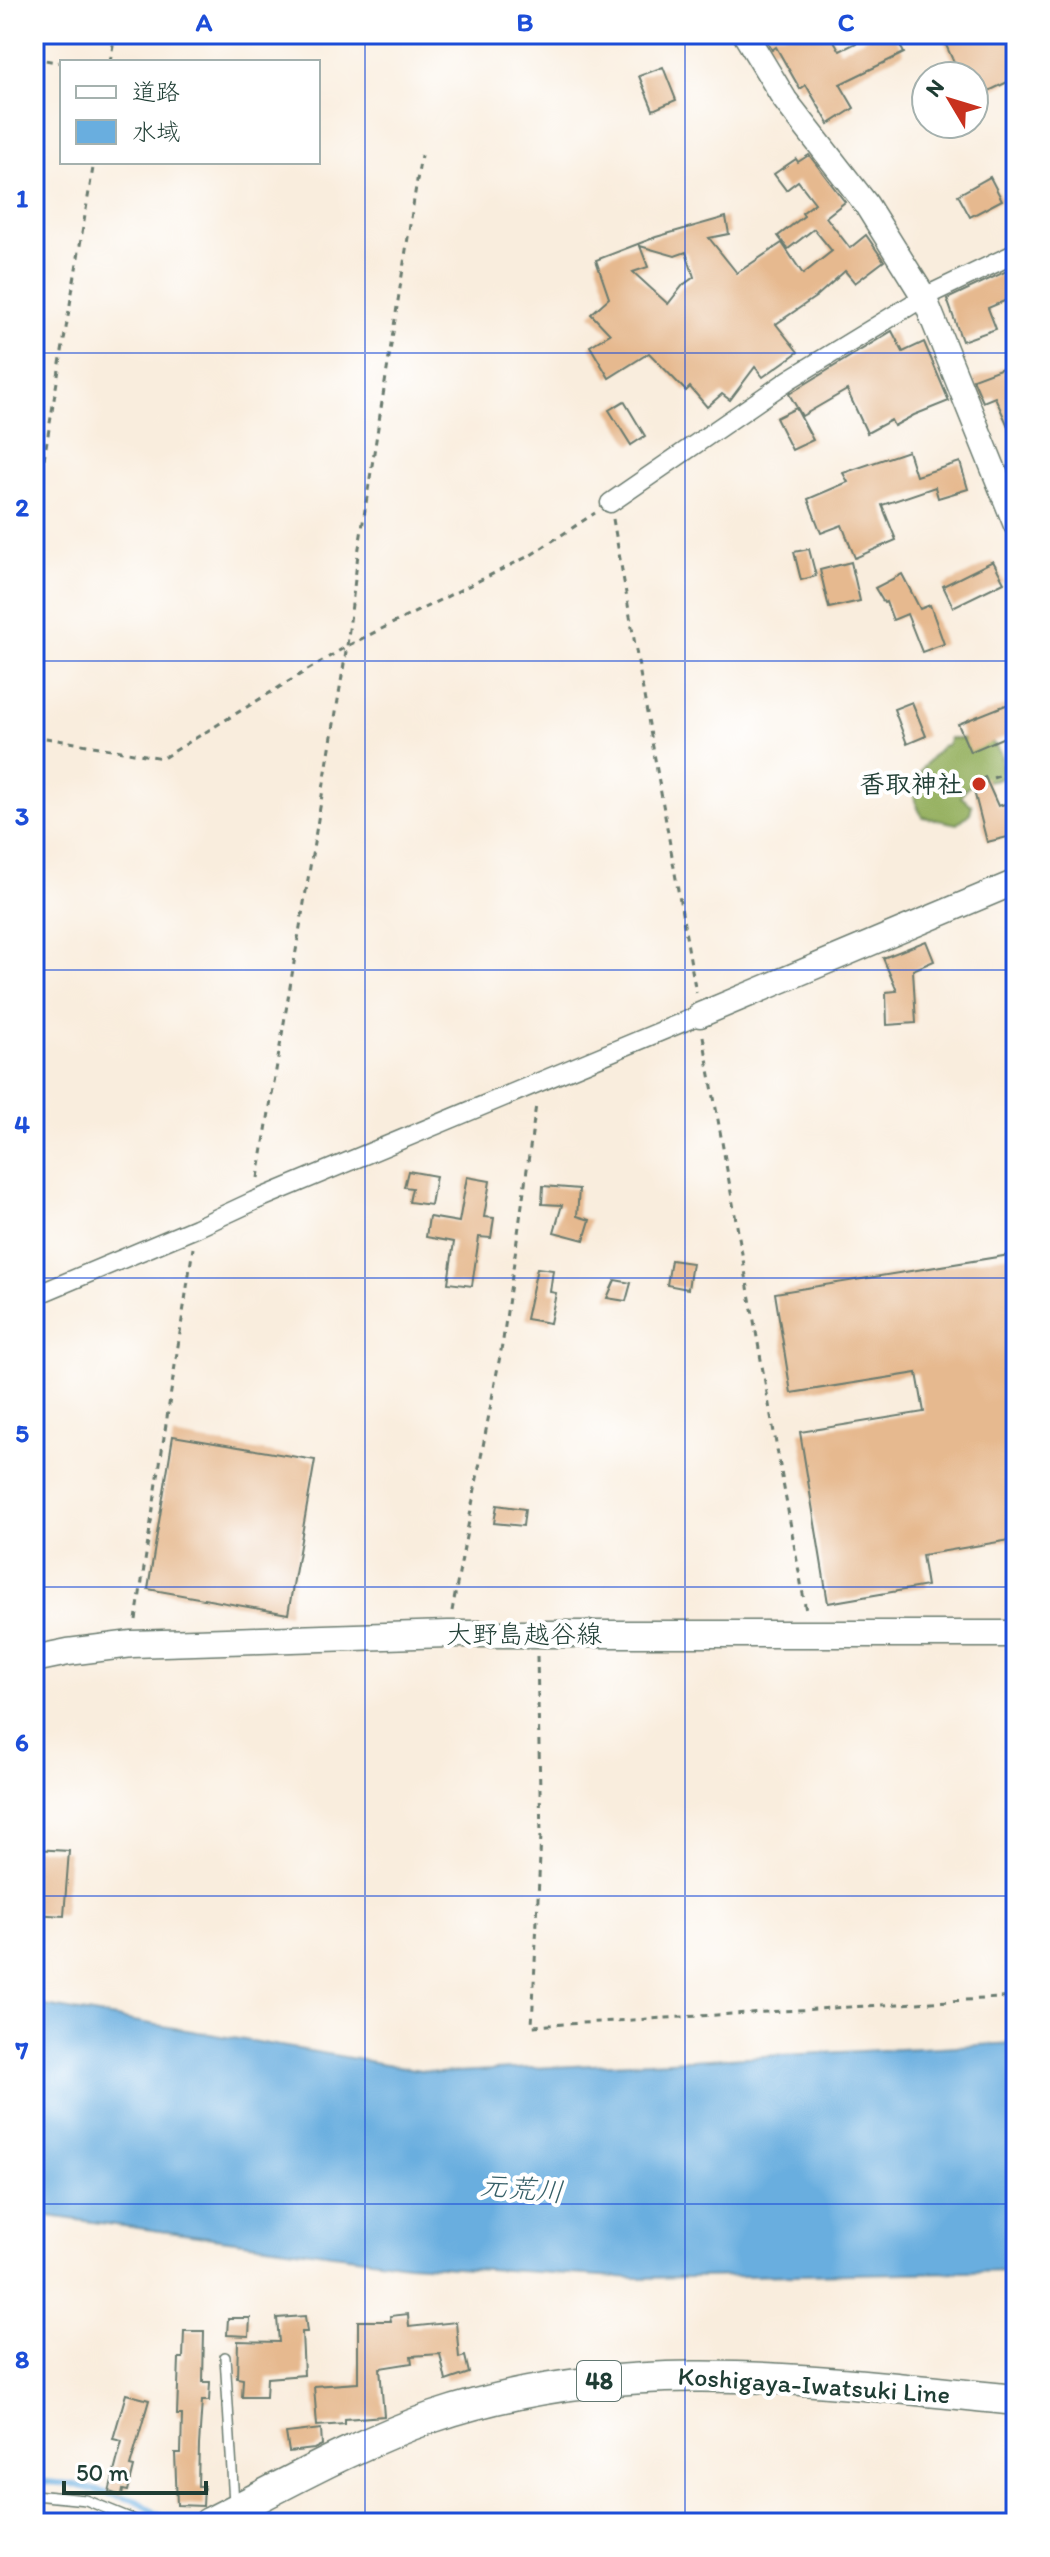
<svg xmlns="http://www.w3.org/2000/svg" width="1050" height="2557" font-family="Itim,'Klee One',sans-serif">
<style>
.forest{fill:#98b264;stroke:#5c784c;stroke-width:2}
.water{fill:#69aedf;stroke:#44768a;stroke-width:2}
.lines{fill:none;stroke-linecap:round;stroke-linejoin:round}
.stream{stroke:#69aedf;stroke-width:6}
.building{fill:#e6b98f;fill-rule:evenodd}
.service-casing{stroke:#6b7b6f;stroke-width:12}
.minor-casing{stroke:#6b7b6f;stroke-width:21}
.tertiary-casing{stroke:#6b7b6f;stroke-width:27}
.secondary-casing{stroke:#6b7b6f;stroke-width:29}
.primary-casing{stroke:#6b7b6f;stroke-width:33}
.path{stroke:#6b7b6f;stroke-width:3;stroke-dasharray:6 6;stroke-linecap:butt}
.service{stroke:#fff;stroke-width:9}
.minor{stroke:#fff;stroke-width:18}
.tertiary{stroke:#fff;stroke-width:24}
.secondary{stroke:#fff;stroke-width:26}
.primary{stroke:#fff;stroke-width:30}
.grid{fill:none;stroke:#1d4ed8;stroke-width:2;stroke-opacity:0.55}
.poi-dot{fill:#c8321e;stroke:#fff;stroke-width:3}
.labels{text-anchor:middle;stroke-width:8;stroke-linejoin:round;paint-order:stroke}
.shield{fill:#fff;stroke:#627771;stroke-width:2}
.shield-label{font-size:24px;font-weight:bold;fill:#1f3d34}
.poi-label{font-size:26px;font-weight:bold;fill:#1f3d34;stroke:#fff;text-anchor:end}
.street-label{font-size:26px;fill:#1f3d34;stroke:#fff}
.water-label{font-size:28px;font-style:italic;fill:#355f67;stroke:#fff}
.neatline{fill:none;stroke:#1d4ed8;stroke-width:3}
.grid-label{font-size:26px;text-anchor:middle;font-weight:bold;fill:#1d4ed8}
</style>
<rect width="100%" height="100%" fill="#fff"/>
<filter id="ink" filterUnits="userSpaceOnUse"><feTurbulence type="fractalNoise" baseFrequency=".0125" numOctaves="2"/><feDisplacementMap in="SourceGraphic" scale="16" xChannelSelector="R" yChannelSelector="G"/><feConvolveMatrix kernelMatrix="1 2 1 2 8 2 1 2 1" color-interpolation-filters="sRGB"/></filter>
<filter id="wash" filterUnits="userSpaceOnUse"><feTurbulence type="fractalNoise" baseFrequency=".006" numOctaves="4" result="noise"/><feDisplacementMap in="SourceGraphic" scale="32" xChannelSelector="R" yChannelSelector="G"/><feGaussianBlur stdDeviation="1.8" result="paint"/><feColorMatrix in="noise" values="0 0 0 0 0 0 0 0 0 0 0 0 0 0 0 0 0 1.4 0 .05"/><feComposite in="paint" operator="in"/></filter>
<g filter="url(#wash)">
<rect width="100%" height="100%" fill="#f9eddd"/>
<path class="forest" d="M950,738L987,739L995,745L1001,755L1003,778C987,783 970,777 961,797L972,805L970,813L957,824L923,817C902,786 921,768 942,746L947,745Z"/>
<path class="water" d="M34,2004L438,2073L1016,2043V2271L635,2278L408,2264L34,2214Z"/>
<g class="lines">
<path class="stream" d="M34,2481L71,2484L138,2501L170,2523"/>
</g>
<g id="blocks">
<g class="building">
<path d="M763,34H830L840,51L874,34H894L904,53L840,84L854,108L829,124L806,85L800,89L776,47L772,50Z"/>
<path d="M941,34H1016V78L974,98V76H960Z"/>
<path d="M663,67L676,100L653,110L639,76Z"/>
<path d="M809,155L845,202L826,217L850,248L866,235L884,261L855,283L845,271L817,296L776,324L798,352L763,377L755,367L730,400L722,394L707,407L690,387L686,391L649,353L609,378L590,346L610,334L591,314L609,298L596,260L656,237L726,217L729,234L709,238L737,273L782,243L803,274L832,251L814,229L788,249L778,236L804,216L802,213L815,203L798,181L786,190L774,174L796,159L798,162ZM640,246L675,256L686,252L694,277L683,285L668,304L633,272L648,267Z"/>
<path d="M990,177L1002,200L970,217L958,195Z"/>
<path d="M1013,268L1016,276V296L988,308L996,329L962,341L947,299Z"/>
<path d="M892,331L903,352L924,342L949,401L914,415L894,426L891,420L867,433L847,390L802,416L789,394Z"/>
<path d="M1016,363V444L995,397L983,402L973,379Z"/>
<path d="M624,401L645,436L631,445L609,410Z"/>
<path d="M796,408L813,440L792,450L776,418Z"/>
<path d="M908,451L916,476L960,462L968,489L938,498L935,487L882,505L896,540L855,558L842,525L821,533L808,499L848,482L843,473Z"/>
<path d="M809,549L816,576L801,580L794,552Z"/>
<path d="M993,561L1004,582L953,607L943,586Z"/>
<path d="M851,562L860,601L829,608L820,570Z"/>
<path d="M902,574L920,609L930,605L944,644L922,652L907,614L893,620L886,602L884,603L875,588Z"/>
<path d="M1016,701V732L970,752L958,724Z"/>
<path d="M912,702L926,736L907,744L894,709Z"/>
<path d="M985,777L998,806L1016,801V835L987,842L972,783Z"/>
<path d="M926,941L934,961L913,970L916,1023L887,1025L886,992L897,991L883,958Z"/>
<path d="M408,1171L436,1176L431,1205L409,1202L412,1188L404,1187Z"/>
<path d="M467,1177L490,1181L484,1217L494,1218L491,1238L479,1237L472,1286L448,1283L454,1242L426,1237L429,1217L459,1222Z"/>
<path d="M543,1186L579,1189L577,1216L590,1220L584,1240L554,1232L562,1205L542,1204Z"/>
<path d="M1016,1254V1539L922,1555L927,1586L828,1603L800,1432L924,1412L917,1373L791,1393L775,1293Z"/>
<path d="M671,1260L692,1263L688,1289L667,1285Z"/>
<path d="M537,1268L553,1270L550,1292L556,1293L550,1323L526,1319Z"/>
<path d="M615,1280L631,1283L626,1301L607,1298Z"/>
<path d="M173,1436L315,1460L288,1614L148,1589Z"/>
<path d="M497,1505L525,1509L523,1526L494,1523Z"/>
<path d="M34,1849L69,1851L64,1916L34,1914Z"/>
<path d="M408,2314L409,2327L456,2322L459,2358L465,2356L469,2373L446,2381L440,2354L411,2356L412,2363L380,2368L384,2416L345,2419V2424L317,2426L314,2386L358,2383V2321H391L390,2316Z"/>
<path d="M305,2316L307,2332H302L304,2375L267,2378L266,2397H242L243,2379L237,2378L238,2341L279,2342L277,2318Z"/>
<path d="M228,2318H250L249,2336L227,2335Z"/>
<path d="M184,2331H204L203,2382H210L209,2401H202L199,2445L198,2486H204L203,2506L177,2505L175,2453H181L182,2415H177L179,2358H183Z"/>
<path d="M126,2394L149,2400L130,2466L134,2467L128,2491L123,2490L122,2496L109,2492L122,2441L113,2439Z"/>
<path d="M321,2429L322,2445L314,2449L289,2452L286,2433Z"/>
</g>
</g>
</g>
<g filter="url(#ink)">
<use href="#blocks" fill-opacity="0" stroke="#6b7b6f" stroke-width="2"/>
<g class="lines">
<g class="service-casing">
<g id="service">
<path d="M225,2357L234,2503"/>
<path d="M34,2495L86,2500L142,2523"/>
</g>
</g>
<g class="minor-casing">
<g id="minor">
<path d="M610,503L790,379L924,297L1016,253"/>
<path d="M34,1296L196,1228L254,1201L700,1015"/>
</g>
</g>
<g class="tertiary-casing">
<g id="tertiary">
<path d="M745,34L785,100L866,204L924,297L1016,525"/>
<path d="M700,1015L1016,882"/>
</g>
</g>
<g class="secondary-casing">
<path id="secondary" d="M34,1659L68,1652L132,1644L448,1634H1016"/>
</g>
<g class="primary-casing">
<path id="primary" d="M209,2523C282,2486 355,2444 433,2417C626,2351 819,2381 1016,2400"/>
</g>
<g class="path">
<path d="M34,58L62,63"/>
<path d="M110,62L115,34"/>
<path d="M34,518L94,162"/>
<path d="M613,519L696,993"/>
<path d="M34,736L163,758L347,646L531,555L595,513"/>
<path d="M993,778L1016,770"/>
<path d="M703,1036L806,1611"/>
<path d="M258,1178L347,646L358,554L421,155"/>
<path d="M452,1611L503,1340L536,1105"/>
<path d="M136,1620L193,1248"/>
<path d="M537,1656L541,1835L532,2026L1016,1997"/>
</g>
<use href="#service" class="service"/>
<use href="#minor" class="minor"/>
<use href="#tertiary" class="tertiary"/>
<use href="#secondary" class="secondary"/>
<use href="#primary" class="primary"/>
</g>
</g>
<path class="grid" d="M365,34V2523M685,34V2523M34,353H1016M34,661H1016M34,970H1016M34,1278H1016M34,1587H1016M34,1896H1016M34,2204H1016"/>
<circle class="poi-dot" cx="979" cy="784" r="8"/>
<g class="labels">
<rect class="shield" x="577" y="2361" width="44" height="40" rx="6"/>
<g class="shield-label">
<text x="599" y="2389">48</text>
</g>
<g class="poi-label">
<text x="963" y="793">香取神社</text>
</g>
<g class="street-label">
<text x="524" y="1643">大野島越谷線</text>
<text transform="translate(814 2385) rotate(4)" y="9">Koshigaya-Iwatsuki Line</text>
</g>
<g class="water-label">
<text transform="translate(522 2188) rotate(5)" y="10">元荒川</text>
</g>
</g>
<rect width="1050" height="2557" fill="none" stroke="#fff" stroke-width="88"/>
<rect x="60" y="60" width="260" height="104" fill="#ffffff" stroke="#a5b1ae" stroke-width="2"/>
<rect x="76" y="86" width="40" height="12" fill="#ffffff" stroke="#a5b1ae" stroke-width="2"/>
<text x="132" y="100" font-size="24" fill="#1f3d34">道路</text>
<rect x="76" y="120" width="40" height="24" fill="#69aedf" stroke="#a5b1ae" stroke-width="2"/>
<text x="132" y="140" font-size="24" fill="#1f3d34">水域</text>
<g transform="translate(950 100) rotate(308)"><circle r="38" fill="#ffffff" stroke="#a5b1ae" stroke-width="2"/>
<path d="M0-6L14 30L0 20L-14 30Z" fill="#c8321e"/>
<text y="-12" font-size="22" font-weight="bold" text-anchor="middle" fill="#1f3d34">N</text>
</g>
<path d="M64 2481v12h142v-12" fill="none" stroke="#1f3d34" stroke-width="4"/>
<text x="76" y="2481" font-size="24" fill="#1f3d34" stroke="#ffffff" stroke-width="6" paint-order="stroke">50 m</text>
<rect x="44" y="44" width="962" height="2469" class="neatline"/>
<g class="grid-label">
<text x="204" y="31">A</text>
<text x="525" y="31">B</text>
<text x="846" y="31">C</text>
<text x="22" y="207">1</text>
<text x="22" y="516">2</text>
<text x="22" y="825">3</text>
<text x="22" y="1133">4</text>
<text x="22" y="1442">5</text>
<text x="22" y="1751">6</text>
<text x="22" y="2059">7</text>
<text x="22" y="2368">8</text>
</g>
</svg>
